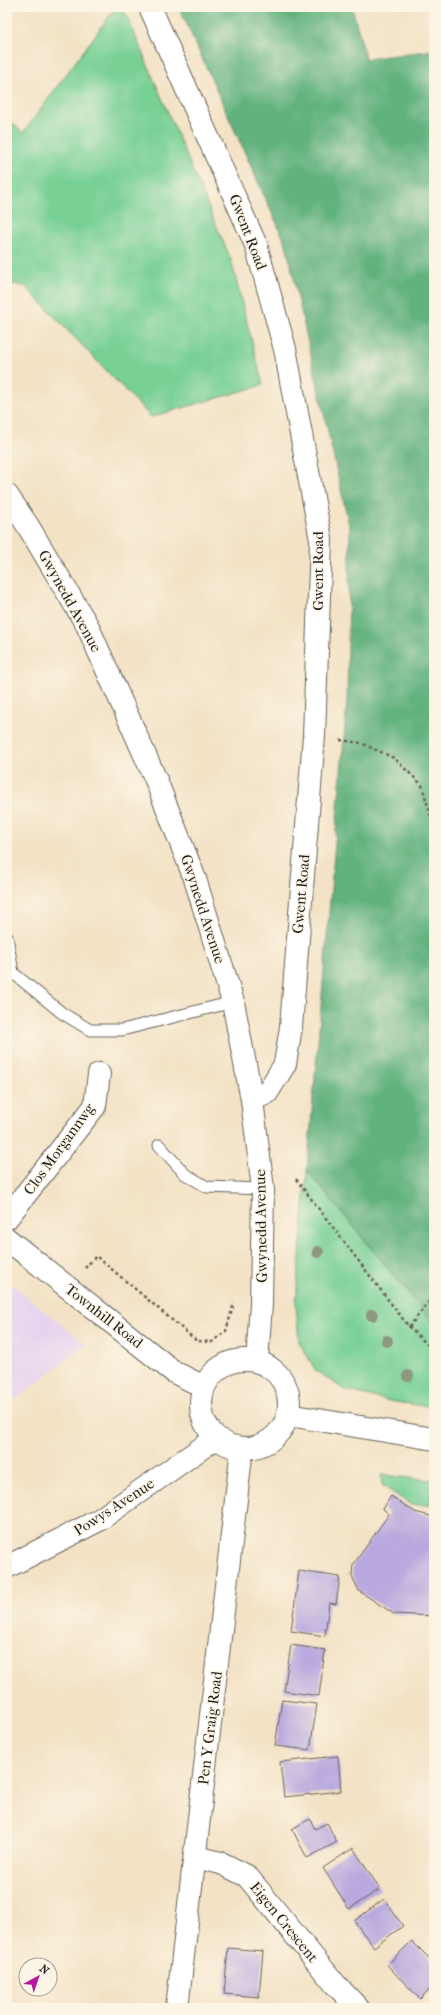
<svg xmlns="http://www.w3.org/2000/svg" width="441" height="2015" font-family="'IM FELL French Canon',serif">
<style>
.built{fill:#e6d3f0}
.green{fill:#78d095;stroke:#4a7658}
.forest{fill:#62b27e;stroke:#3f674d}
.building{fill:#b9a9de}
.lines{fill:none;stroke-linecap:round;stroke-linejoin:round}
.service-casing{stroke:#676157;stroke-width:13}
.minor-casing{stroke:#676157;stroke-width:24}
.tertiary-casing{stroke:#676157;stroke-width:24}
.path{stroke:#676157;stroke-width:2.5;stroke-dasharray:3 3;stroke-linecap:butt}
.service{stroke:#fff;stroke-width:11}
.minor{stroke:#fff;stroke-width:22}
.tertiary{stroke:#fff;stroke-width:22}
.tree{fill:#8e987f}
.labels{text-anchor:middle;stroke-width:3;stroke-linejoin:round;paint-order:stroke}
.street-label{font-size:15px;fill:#1c1c1c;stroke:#fcf5e5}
</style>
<rect width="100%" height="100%" fill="#fcf5e5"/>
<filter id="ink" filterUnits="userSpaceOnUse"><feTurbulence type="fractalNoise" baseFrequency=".025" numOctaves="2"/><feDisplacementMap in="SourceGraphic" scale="8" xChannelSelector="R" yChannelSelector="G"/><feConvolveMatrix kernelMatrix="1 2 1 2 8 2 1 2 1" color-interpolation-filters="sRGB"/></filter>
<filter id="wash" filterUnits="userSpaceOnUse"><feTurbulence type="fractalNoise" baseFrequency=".012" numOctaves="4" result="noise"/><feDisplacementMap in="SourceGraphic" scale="16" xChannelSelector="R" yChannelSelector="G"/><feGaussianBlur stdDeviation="0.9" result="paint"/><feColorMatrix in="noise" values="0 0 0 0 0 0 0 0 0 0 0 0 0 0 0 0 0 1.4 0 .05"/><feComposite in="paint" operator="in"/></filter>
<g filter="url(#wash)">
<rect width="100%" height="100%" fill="#f3e2c5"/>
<path class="built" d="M7,1281L86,1344L7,1406Z"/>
<g class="green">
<path d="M116,7H123L231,260L263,385L151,417L25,286L7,283V118L23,133Z"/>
<path d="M307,1170L434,1324V1407L394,1402L345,1390L316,1371L299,1342L296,1303Z"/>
<path d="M381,1475L432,1480L430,1505H411L382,1485Z"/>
</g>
<path class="forest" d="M179,7H352L366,59L434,50V1324L307,1170L347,702L350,530L286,244Z"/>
<g id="blocks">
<g class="building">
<path d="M391,1496L415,1512L434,1517V1616L394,1614L359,1591L352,1576L353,1565L389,1514L383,1509Z"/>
<path d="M299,1571L340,1577L336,1604L329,1603L325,1636L291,1631Z"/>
<path d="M291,1645L325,1650L319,1696L284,1691Z"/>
<path d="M282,1700L317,1704L310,1750L275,1746Z"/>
<path d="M338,1756L341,1791L284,1797L280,1762Z"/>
<path d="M310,1819L315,1829L327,1823L337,1842L307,1858L292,1829Z"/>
<path d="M353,1848L380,1889L349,1909L323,1868Z"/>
<path d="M384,1899L403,1926L374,1947L354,1921Z"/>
<path d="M412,1941L434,1963V1985L420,1999L387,1965Z"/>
<path d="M228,1948L263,1951L259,1997L224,1994Z"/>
</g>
</g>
</g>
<g filter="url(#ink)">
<use href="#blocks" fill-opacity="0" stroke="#676157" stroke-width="1"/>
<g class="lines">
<g class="service-casing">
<g id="service">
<path d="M7,937L13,973"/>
<path d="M7,968L62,1013L90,1030H122L233,1002"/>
<path d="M159,1145L185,1174L207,1187L263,1189"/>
</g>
</g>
<g class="minor-casing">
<g id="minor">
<path d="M7,495L28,526L87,625L156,780L195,879L233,1002L252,1100"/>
<path d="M7,1218L95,1106L99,1074"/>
<path d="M7,1567L99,1520L216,1438"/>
<path d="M195,1857L221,1863L247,1876L335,1984L358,2008"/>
</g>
</g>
<g class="tertiary-casing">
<g id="tertiary">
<path d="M150,7L256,245L285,349L321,540L314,736L291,1027L285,1064L267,1093L252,1100L263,1189L261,1304L257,1361"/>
<path d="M7,1239L174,1372L204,1387"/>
<circle cx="245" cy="1404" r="44"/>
<path d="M288,1415L434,1439"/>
<path d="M177,2008L242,1448"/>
</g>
</g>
<g class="path">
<path d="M340,740L361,743L394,758L422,785L434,828"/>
<path d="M296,1179L409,1327L434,1351"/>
<path d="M85,1268L96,1256L197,1341L212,1342L226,1331L234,1303"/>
<path d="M409,1327L434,1295"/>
</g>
<use href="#service" class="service"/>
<use href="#minor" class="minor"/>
<use href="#tertiary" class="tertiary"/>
</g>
<g class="tree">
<circle cx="318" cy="1252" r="6"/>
<circle cx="372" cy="1315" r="6"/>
<circle cx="387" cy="1341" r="6"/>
<circle cx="408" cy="1376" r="6"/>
</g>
</g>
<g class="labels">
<g class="street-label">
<text transform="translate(248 232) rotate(69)" y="5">Gwent Road</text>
<text transform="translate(318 571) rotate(-90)" y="5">Gwent Road</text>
<text transform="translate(70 601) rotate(61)" y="5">Gwynedd Avenue</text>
<text transform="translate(301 894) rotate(-85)" y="5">Gwent Road</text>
<text transform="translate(203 909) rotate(72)" y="5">Gwynedd Avenue</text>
<text transform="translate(59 1149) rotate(-54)" y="5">Clos Morgannwg</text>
<text transform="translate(261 1226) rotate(-91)" y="5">Gwynedd Avenue</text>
<text transform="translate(104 1316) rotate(38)" y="5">Townhill Road</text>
<text transform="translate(114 1507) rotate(-33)" y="5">Powys Avenue</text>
<text transform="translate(210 1728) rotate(-83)" y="5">Pen Y Graig Road</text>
<text transform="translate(284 1922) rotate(51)" y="5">Eigen Crescent</text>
</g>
</g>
<rect width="441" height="2015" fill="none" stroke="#fcf5e5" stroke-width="24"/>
<g transform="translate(38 1977) rotate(40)"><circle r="19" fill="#fcf5e5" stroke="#a29e95"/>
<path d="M0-3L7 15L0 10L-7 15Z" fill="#b5179e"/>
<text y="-6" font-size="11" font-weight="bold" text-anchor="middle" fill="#1c1c1c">N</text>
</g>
</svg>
